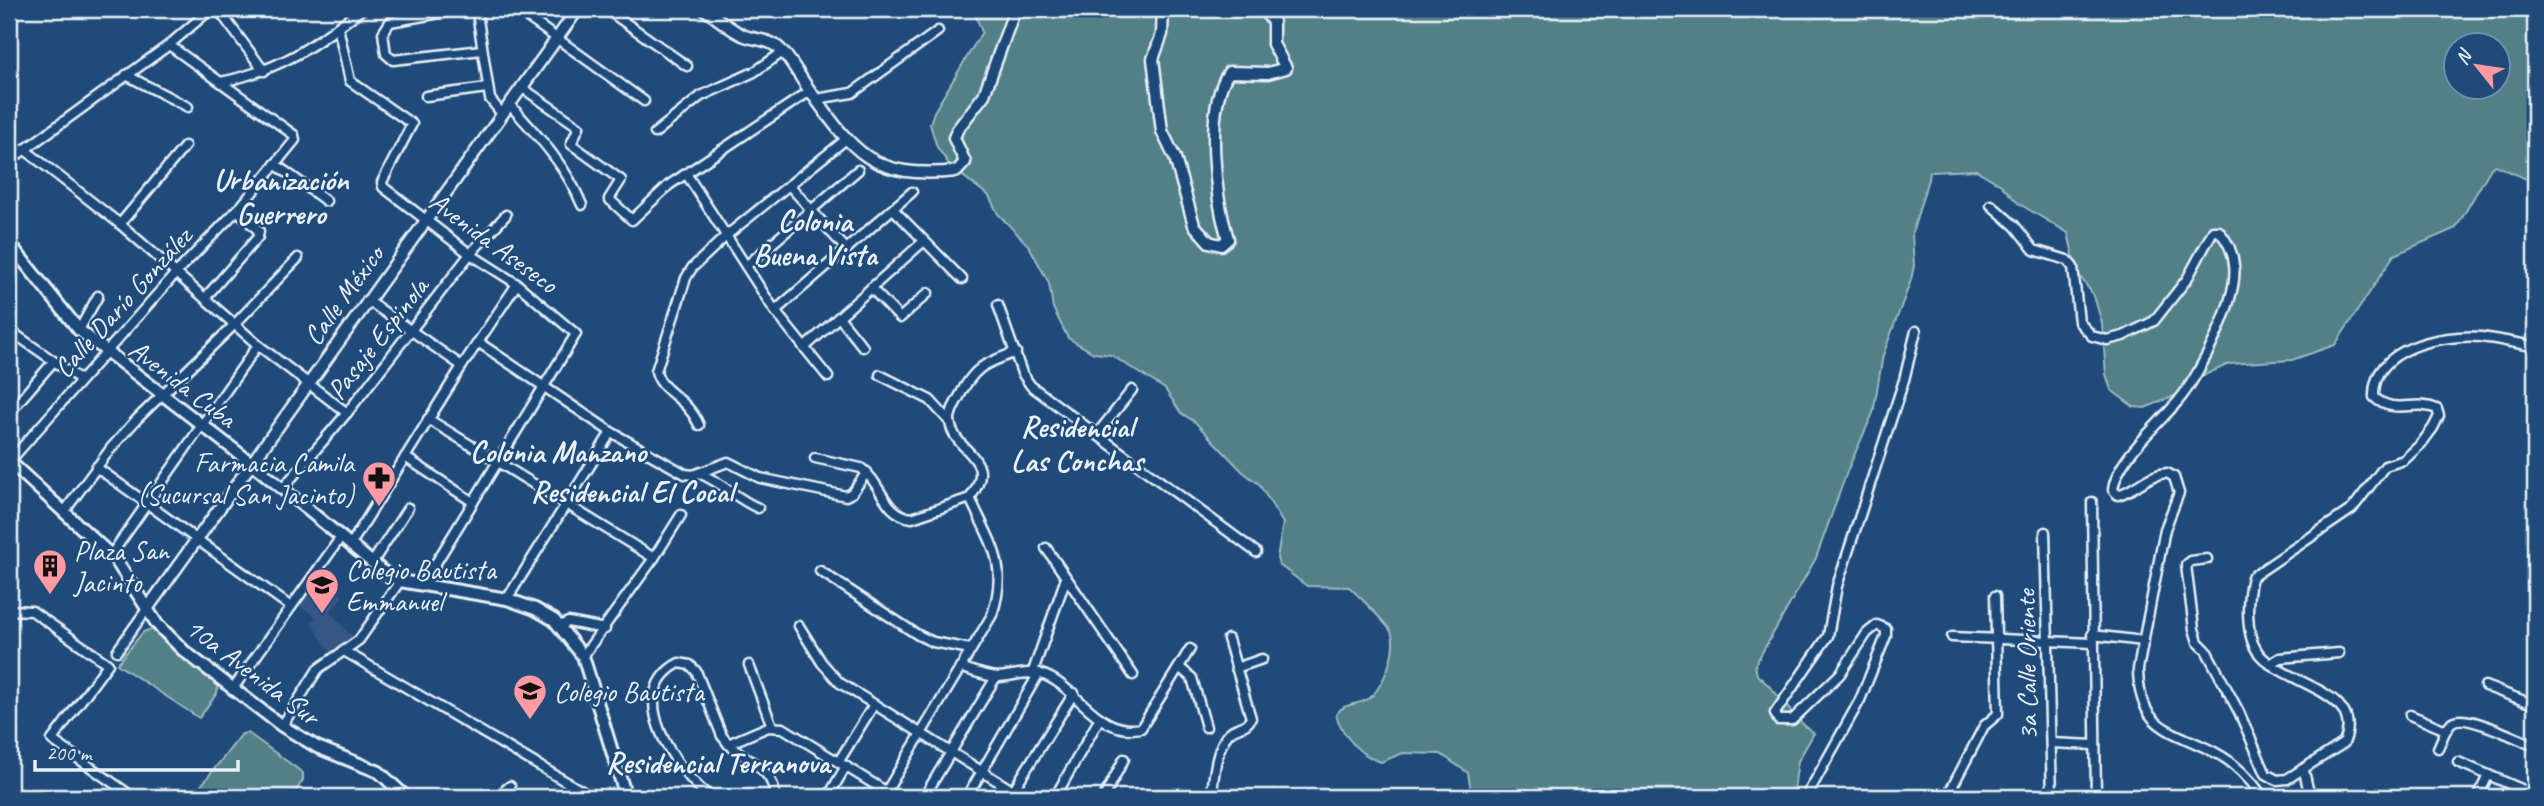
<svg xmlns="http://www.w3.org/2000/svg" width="2544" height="806" font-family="Caveat,sans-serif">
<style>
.built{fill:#355787}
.green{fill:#527f87;stroke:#9db8c0;stroke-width:2;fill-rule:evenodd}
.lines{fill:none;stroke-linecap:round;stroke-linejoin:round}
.minor-casing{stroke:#e8f1f8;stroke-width:13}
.tertiary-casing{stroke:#e8f1f8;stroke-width:15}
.secondary-casing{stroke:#e8f1f8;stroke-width:16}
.minor{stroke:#1f4a7a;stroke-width:8}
.tertiary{stroke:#1f4a7a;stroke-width:10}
.secondary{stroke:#1f4a7a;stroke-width:10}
.labels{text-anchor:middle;stroke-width:5;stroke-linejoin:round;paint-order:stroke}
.street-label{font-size:28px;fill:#e8f1f8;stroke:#1f4a7a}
.poi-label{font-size:28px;fill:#e8f1f8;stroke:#1f4a7a;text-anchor:start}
.neighbourhood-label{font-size:30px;font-weight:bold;fill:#e8f1f8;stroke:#1f4a7a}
</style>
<rect width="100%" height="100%" fill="#1f4a7a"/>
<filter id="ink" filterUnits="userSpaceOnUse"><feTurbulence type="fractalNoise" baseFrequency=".0143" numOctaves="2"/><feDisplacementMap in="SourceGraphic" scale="14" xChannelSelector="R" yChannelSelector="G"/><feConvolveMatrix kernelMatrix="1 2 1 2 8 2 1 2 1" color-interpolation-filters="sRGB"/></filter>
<g filter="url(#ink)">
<path class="built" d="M317,578L343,596L330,612L355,640L332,655L311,623L316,617L300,606Z"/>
<g class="green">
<path d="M973,9H2535V183L2495,165L2491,168L2456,228L2394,255L2335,345L2292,360L2229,364L2198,378L2182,393L2145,408L2134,407L2111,390L2106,374L2102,323L2094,296L2077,272L2068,233L2018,203L2001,185L1976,170L1930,172L1912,234L1914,266L1911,280L1883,355L1873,413L1848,469L1816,558L1755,665L1757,675C1780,692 1790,717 1814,733L1798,761L1793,797H1472L1468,773L1441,754L1403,753L1381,762C1360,756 1343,736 1336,715C1344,702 1356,706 1368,699C1383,690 1400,645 1390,630C1383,620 1358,595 1349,587L1307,586L1279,565L1277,558L1283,523L1259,484L1243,472L1195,422L1181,413L1165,389L1111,355L1094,353L1068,338L1053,308L1049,283L1029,246L998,214L989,196L951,167L937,147L930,124L934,112L982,32ZM2456,46H2498V88H2456Z"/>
<path d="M152,629L218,686L217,693L199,718L117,664L143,632Z"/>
<path d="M248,733L303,773V780L292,797H192L242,734Z"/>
</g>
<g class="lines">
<g class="minor-casing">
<g id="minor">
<path d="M218,9L264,71"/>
<path d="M463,9L390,22L383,33L386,54L393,60L482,50"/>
<path d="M471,9L477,12L490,99L502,114"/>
<path d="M516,9L644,101"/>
<path d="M606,9L687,66"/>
<path d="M338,27L350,81L412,124L382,182L383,187L470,254L517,284L576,334L423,584"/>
<path d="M126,75L188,107"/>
<path d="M221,82C283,69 312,47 362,9"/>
<path d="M521,87L579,127L571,144L621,180L609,199L632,220L669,185L810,91"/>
<path d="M426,96L487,88"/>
<path d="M816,99L852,93L938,31"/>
<path d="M509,104C538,136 566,165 582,205"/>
<path d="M655,133L701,96L754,72L783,52"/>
<path d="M24,149L120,224L258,345L347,413"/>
<path d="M9,161L169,45L211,9"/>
<path d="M275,164L326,201"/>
<path d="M687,175L775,311L828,377"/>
<path d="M789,185L847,250"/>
<path d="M1991,205L2015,226L2034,250L2067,260L2073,267L2079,322L2092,336L2107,340L2123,336L2154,321L2187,279L2213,231H2219C2227,240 2233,252 2234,265C2239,298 2200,375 2178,401C2159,424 2116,460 2113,490L2118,495C2136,490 2148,474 2167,473L2174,477L2179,493L2165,529L2138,669C2139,732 2172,729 2216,753C2234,762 2252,781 2263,797"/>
<path d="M894,210L962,279"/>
<path d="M120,224L185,146"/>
<path d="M746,266L858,170"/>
<path d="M871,288L900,318L928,293"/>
<path d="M205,298L258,237L259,231L237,210"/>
<path d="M367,300L462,366"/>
<path d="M998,305L1022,373L1031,386L1256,552"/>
<path d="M775,311L912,192"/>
<path d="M839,317L863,347"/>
<path d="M9,330L81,380"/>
<path d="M79,330L98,296"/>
<path d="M478,342L611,432L685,474L693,475L728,462L760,478L846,496L852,493L867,472"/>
<path d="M804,348L924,241"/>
<path d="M880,375L930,400L950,422"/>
<path d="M9,413L53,362"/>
<path d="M428,419L654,558"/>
<path d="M699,425C687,397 660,392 656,371L686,278L692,268L727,235L845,140"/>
<path d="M1097,434L1132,390"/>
<path d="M405,457L473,502"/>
<path d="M815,458L861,468C882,483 883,514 912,518L970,498C1000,457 954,453 950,422C949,414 955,404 959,397C974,366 986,363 1016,352"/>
<path d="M9,462L176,273L242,205L295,140L294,135L169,45"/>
<path d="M96,467L291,607"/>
<path d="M699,473C723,483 735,498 758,508"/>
<path d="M283,488L347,413L470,254L506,215"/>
<path d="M2092,502L2096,797"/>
<path d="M64,512L111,448L137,419L235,324L298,258"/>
<path d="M2045,532L2052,797"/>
<path d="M351,544L462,366L517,284"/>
<path d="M1046,548L1133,675"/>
<path d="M111,555L258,345"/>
<path d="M2207,559L2191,561L2186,565L2194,629L2198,642L2206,650L2239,712L2266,774L2277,780L2287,779L2344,743C2367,689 2280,685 2257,651C2245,633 2247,597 2252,577L2352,509L2385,466L2404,460L2421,444L2433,428L2439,416L2437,409C2416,399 2394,416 2374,397C2372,348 2441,334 2481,337C2499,339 2517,344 2535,346"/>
<path d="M372,563L408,508"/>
<path d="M820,571L918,635L933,642L970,649"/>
<path d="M507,599L611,432"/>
<path d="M9,610L32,611L108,664L52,740L133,797"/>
<path d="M560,626L568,622L605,629"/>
<path d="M799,626L822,663L840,683L1023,797"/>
<path d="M2092,635L2144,641"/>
<path d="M1952,637L2092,643"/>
<path d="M117,651L147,609"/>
<path d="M344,651L592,797"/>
<path d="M583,656L654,558L681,515"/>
<path d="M2270,664L2280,658L2339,653"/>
<path d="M749,665L772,726"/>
<path d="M960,667C972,671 985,676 997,677C1010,677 1028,670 1041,674C1077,685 1097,737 1141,728L1190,649"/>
<path d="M1179,667L1192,678L1206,727"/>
<path d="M1236,668L1262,659"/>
<path d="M1032,674L1066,578"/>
<path d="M2485,686L2535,705"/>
<path d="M232,690L341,537"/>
<path d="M2410,715L2446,730"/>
<path d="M282,726L318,669L359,640L400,581"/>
<path d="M2051,743L2094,745"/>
<path d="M728,744L768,727L783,728L895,797"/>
<path d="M2438,748C2442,740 2445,729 2451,723C2462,711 2515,738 2530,744L2535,742"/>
<path d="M839,761L873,706"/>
<path d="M2458,762L2535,795"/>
<path d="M2304,771L2310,797"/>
<path d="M497,797L510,786"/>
<path d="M710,797C676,771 622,693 679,663L690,665L696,671L722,736C739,761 773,763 775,797"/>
<path d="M828,797L846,766"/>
<path d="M883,797L992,615C1009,564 991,544 970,498"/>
<path d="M924,797L996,677"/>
<path d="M967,797L1039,673"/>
<path d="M1009,797L1074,693"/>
<path d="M1055,797L1100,718"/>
<path d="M1104,797L1124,759"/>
<path d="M1212,797C1213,779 1216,747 1229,733C1237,725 1246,729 1251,718L1228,639"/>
<path d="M1806,797L1860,700L1886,636V629L1877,625L1867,633L1840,674L1792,720H1778L1775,713L1828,636L1837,586L1904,380L1916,331"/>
<path d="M1947,797L1984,726L1998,714L1995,596"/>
<path d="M2478,797L2488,775"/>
</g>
</g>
<g class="tertiary-casing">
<g id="tertiary">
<path d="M704,9C717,17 731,31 745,36C760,41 771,39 783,52C793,63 800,77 808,88C853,152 872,180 957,171L965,162L954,138L957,130L984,95L1015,9"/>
<path d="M1163,9L1162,34L1153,59L1162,131L1175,158L1194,225L1209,242L1221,245L1228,239C1215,197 1204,108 1229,72L1268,73L1286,68L1273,44V22L1263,9"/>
<path d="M147,609L578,9"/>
</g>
</g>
<g class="secondary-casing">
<g id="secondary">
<path d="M9,243L79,330L250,462L386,574L400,581L507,599L535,609L554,620L583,656L626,797"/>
<path d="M9,461L115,559L157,624L184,651L282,726L317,747L379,772L406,797"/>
</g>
</g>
<use href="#minor" class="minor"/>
<use href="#tertiary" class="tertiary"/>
<use href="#secondary" class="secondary"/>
</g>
</g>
<defs>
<g id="pharmacy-pin" transform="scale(1.75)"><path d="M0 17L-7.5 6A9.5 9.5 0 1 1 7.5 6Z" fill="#ff9aa2" stroke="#1f4a7a"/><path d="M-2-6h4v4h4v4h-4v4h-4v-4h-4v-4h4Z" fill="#111"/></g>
<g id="building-pin" transform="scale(1.75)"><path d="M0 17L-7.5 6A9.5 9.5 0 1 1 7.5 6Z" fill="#ff9aa2" stroke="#1f4a7a"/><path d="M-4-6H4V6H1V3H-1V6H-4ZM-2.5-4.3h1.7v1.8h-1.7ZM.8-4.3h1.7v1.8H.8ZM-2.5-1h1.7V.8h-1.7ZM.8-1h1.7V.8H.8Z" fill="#111"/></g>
<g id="school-pin" transform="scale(1.75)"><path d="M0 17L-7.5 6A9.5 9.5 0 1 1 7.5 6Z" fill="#ff9aa2" stroke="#1f4a7a"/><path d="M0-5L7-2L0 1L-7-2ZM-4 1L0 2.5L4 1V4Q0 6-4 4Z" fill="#111"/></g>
</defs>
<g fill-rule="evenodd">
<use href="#pharmacy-pin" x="379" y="478"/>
<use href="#building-pin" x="50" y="566"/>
<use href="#school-pin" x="322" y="585"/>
<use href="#school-pin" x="530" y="691"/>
</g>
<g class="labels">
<g class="street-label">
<text transform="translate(494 242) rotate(36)" y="10">Avenida Aseseco</text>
<text transform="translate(343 295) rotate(-54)" y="10">Calle México</text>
<text transform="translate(122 302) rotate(-48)" y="10">Calle Darío González</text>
<text transform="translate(377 338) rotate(-52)" y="10">Pasaje Espinola</text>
<text transform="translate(183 383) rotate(37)" y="10">Avenida Cuba</text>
<text transform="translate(2026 665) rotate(-91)" y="10">3a Calle Oriente</text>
<text transform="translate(253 671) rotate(37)" y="10">10a Avenida Sur</text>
</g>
<g class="poi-label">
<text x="354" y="472" text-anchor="end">Farmacia Camila<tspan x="354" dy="32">(Sucursal San Jacinto)</tspan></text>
<text x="74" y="560">Plaza San<tspan x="74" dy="32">Jacinto</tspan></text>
<text x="346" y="579">Colegio Bautista<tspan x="346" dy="32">Emmanuel</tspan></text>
<text x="554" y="701">Colegio Bautista</text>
</g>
<g class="neighbourhood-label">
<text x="281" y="190">Urbanización<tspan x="281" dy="34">Guerrero</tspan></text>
<text x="815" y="231">Colonia<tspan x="815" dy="34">Buena Vista</tspan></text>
<text x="1077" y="437">Residencial<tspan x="1077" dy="34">Las Conchas</tspan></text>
<text x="558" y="462">Colonia Manzano</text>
<text x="632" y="502">Residencial El Cocal</text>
<text x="718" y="773">Residencial Terranova</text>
</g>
</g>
<rect width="2544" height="806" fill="none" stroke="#1f4a7a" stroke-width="35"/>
<rect x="18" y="18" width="2509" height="771" fill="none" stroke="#e8f1f8" stroke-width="2.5" filter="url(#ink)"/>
<g transform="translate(2477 66) rotate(300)"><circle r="33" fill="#1f4a7a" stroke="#6f8dac" stroke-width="2"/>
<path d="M0-5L12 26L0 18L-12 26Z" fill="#ff9aa2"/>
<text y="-10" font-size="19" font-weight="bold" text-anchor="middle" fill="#e8f1f8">N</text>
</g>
<path d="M35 760v10h203v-10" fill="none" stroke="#e8f1f8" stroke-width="3.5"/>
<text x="46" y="760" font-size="21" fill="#e8f1f8" stroke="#1f4a7a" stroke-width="5" paint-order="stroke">200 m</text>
</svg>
